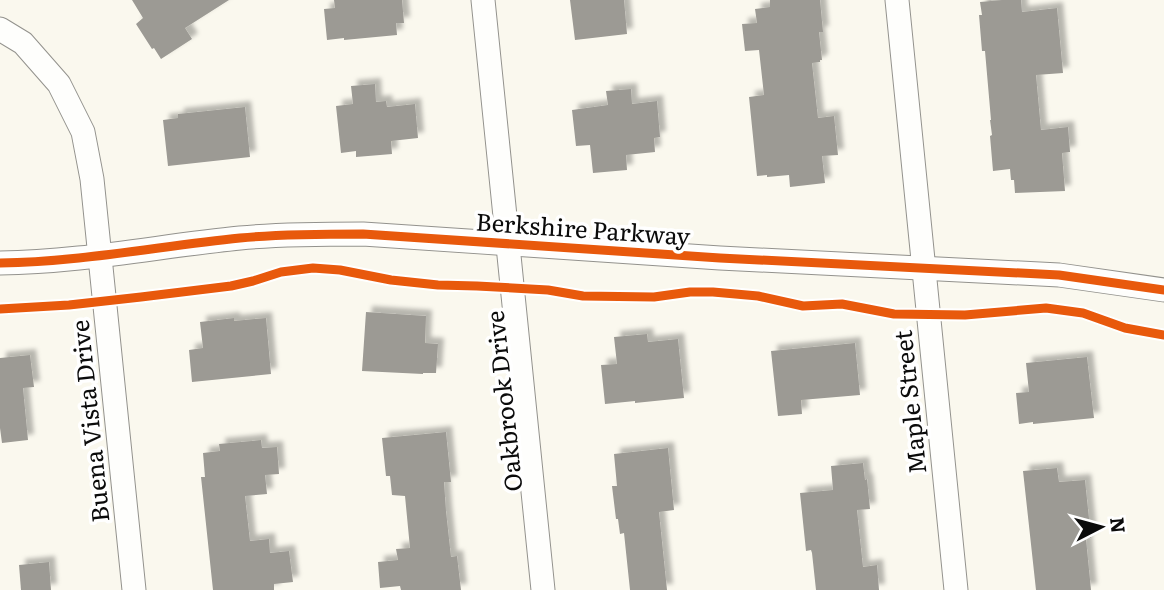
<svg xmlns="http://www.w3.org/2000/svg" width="1164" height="590" font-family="Literata,serif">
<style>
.building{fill:#9c9a94;filter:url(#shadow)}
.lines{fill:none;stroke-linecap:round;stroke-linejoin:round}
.minor-casing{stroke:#93928d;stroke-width:25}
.minor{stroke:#fefefc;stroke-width:23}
.cycleway-casing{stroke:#fff;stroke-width:13}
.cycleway{stroke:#e8590c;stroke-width:9}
.labels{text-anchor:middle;stroke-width:7;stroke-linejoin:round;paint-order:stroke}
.street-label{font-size:24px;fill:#0b0b0b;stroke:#fff}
</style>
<defs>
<filter id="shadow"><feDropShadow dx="6" dy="-6" stdDeviation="2" flood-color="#0004"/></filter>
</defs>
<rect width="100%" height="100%" fill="#faf8ee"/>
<g class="building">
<path d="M132,0H229L185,28L192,39L161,59L154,48L152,49L136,24L143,18Z"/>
<path d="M334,0H402L404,23H396L397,35L344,40V38L327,40L324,9L335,8Z"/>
<path d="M570,0H624L627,34L575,40Z"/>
<path d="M770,0H820L823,32H819L822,60H820V62L812,63L818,118L834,116L838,155L822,156L825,183L790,187L789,175L767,177V175L757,176L749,97L764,95L759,50L745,51L742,24L757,23L755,9L770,7Z"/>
<path d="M1002,0H1021L1022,12L1057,8L1063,73L1036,75L1041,130L1068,127L1070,152L1062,153L1065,191L1015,193L1014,180H1011L1010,169L993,171L990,136L992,135L990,120H991L985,51H982L979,15H982L980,2Z"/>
<path d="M375,84L376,102L386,101L387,107L415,104L418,138L391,141L392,154L356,157V151L341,153L336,106L353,104L351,86Z"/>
<path d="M631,89L632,104L657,101L660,137L654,138L655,152L626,155L627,170L593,173L590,145L576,146L572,110L608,105L606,91Z"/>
<path d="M245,107L250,157L168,166L163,120L178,118V114Z"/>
<path d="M366,312L426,316L425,343L438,344L436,373H423V374L362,371Z"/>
<path d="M234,318V321L266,318L271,374L192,382L189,350L203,348L200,322Z"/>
<path d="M647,334L648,342L678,339L684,398L635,403V401L605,404L601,365L617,364L614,337Z"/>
<path d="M855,343L860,395L801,400L802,414L778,416L771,351Z"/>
<path d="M30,355L34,387L23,388L28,440L2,443L0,428V358Z"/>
<path d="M1087,357L1094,418L1033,424V422L1019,424L1016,393L1029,392L1026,363Z"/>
<path d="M446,432L451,482H444L446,511L451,557L457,556L461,590H401L400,586L380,588L378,562L398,560L396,549L410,548L405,496L392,495L390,476H386L382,438Z"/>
<path d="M261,440L262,448L277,447L279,474L265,475L267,494L245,496L250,541L269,539L270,553L289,551L293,582L274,584V590H213L201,477H205L203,453L220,451L219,444Z"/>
<path d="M668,448L674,510L659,512L667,590H630L624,533L620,534L618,519H616L612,486H617L614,454Z"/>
<path d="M863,463L865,480L867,479L870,509L857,510L863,567L877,565L879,590H816L812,553L811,550L806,551L800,493L833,490L831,466Z"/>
<path d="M1057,468L1059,482L1085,480L1091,538L1086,539L1091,590H1036L1023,471Z"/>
<path d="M49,562L51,590H21L19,565Z"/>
</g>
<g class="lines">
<g class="minor-casing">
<g id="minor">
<path d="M483,0L543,590"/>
<path d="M897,0L956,590"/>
<path d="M0,29L23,43L59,84L83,132L92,179L134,590"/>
<path d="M0,263C81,262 160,246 240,238C281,234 322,234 363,234L720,258L1059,275L1164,290"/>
</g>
</g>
<use href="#minor" class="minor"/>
<g class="cycleway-casing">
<g id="cycleway">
<path d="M0,263C81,262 160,246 240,238C281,234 322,234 363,234L720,258L1059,275L1164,290"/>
<path d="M0,309L69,305L141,297L231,286L253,281L281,272L313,268L340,270L391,280L438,285L477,286L548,290L583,296L654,297L690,292H713L758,296L803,306L842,304L894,314L965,315L1046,308L1083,313L1125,328L1164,335"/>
</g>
</g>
<use href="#cycleway" class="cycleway"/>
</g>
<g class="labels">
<g class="street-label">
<text transform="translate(583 230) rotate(4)" y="8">Berkshire Parkway</text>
<text transform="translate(505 401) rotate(-96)" y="8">Oakbrook Drive</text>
<text transform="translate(911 402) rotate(-96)" y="8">Maple Street</text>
<text transform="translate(91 421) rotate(-96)" y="8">Buena Vista Drive</text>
</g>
</g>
<g transform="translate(1101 527) rotate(84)" stroke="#ffffff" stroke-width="5" paint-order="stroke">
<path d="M0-5L12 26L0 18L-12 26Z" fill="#0b0b0b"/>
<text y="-10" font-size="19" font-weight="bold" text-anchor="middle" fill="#0b0b0b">N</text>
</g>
</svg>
